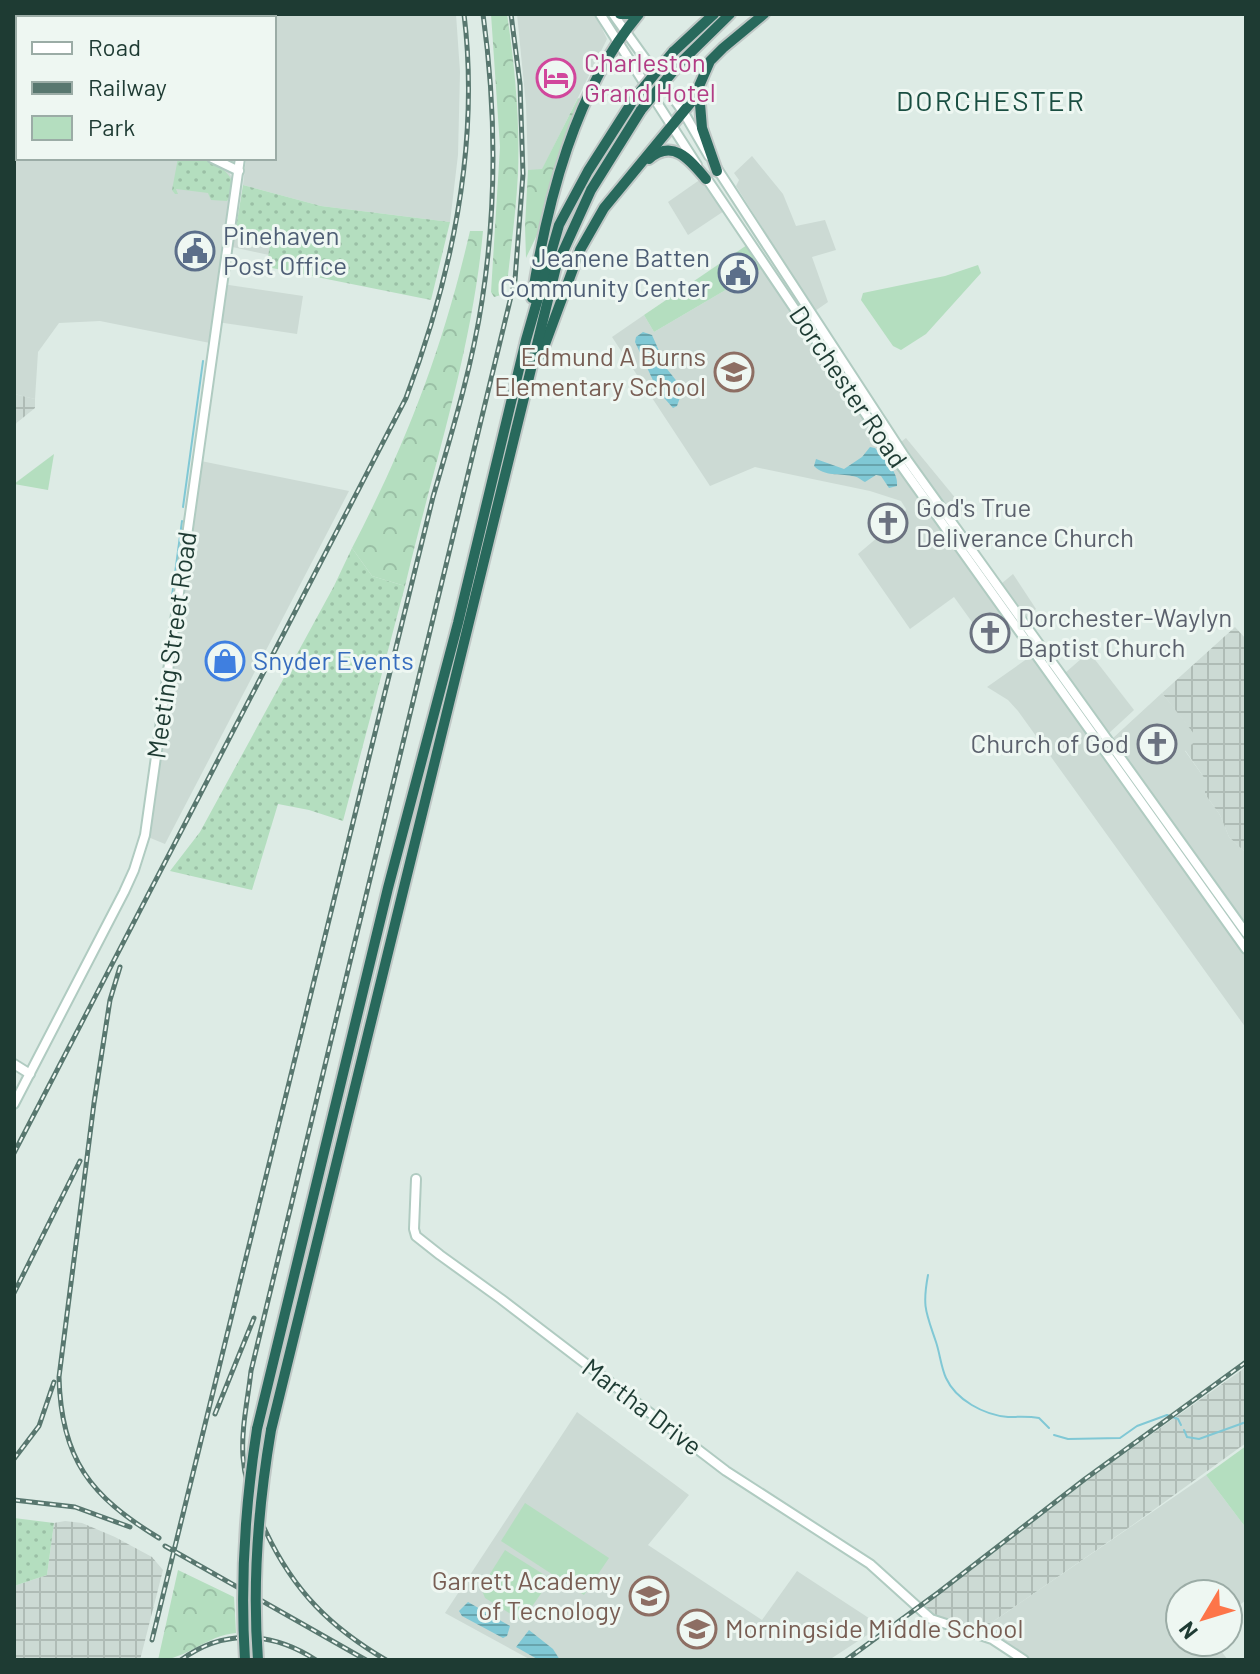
<svg xmlns="http://www.w3.org/2000/svg" width="1260" height="1674" font-family="Barlow,sans-serif">
<style>
.built{fill:#ccdad4}
.industrial{fill:url(#industrial-grid)}
.grass{fill:url(#grass-dots)}
.forest{fill:url(#forest-crowns)}
.park{fill:#b4debf}
.water{fill:url(#water-rules)}
.lines{fill:none;stroke-linecap:round;stroke-linejoin:round}
.stream{stroke:#80c8d5;stroke-width:2}
.secondary-casing{stroke:#b0cbc1;stroke-width:12}
.highway-casing{stroke:#c0c8c6;stroke-width:14}
.secondary{stroke:#fff;stroke-width:8}
.highway{stroke:#28695c;stroke-width:10}
.rail-casing{stroke:#58776f;stroke-width:5}
.rail{stroke:#eef7f2;stroke-width:2;stroke-dasharray:6;stroke-linecap:butt}
.highway-bridge-casing{stroke:#c0c8c6;stroke-width:14;stroke-linecap:butt}
.highway-bridge{stroke:#28695c;stroke-width:10}
.labels{text-anchor:middle;stroke-width:6;stroke-linejoin:round;paint-order:stroke}
.hotel-label{font-size:26px;fill:#b23c85;stroke:#eef7f2;text-anchor:start}
.service-label{font-size:26px;fill:#4e5e75;stroke:#eef7f2;text-anchor:start}
.education-label{font-size:26px;fill:#785e54;stroke:#eef7f2;text-anchor:end}
.street-label{font-size:26px;fill:#1e3b33;stroke:#eef7f2}
.worship-label{font-size:26px;fill:#5b616d;stroke:#eef7f2;text-anchor:start}
.shop-label{font-size:26px;fill:#366cbe;stroke:#eef7f2;text-anchor:start}
.neighbourhood-label{font-size:28px;letter-spacing:2px;fill:#194e41;stroke:#eef7f2}
</style>
<defs>
<pattern id="industrial-grid" width="8" height="8" patternUnits="userSpaceOnUse" patternTransform="scale(2)"><rect width="8" height="8" fill="#ccdad4"/><path d="M0 4h8M4 0v8" fill="none" stroke="#afbcb6"/></pattern>
<pattern id="grass-dots" width="8" height="8" patternUnits="userSpaceOnUse" patternTransform="scale(2)"><rect width="8" height="8" fill="#b4debf"/><path d="M2 2h.1M6 6h.1" fill="none" stroke="#9abfa5" stroke-width="1.8" stroke-linecap="round"/></pattern>
<pattern id="forest-crowns" width="20" height="18" patternUnits="userSpaceOnUse" patternTransform="scale(2)"><rect width="20" height="18" fill="#b4debf"/><path d="M2 6a3 3 0 1 1 6 0M12 15a3 3 0 1 1 6 0" fill="none" stroke="#9abfa5"/></pattern>
<pattern id="water-rules" width="6" height="5" patternUnits="userSpaceOnUse" patternTransform="scale(2)"><rect width="6" height="5" fill="#80c8d5"/><path d="M0 2.5h6" fill="none" stroke="#68a4ad"/></pattern>
</defs>
<rect width="100%" height="100%" fill="#ddebe5"/>
<g class="built">
<path d="M89,14H253L252,18H89Z"/>
<path d="M265,14H456L460,72L458,155L450,222L321,206L243,185L246,158H274V18H264Z"/>
<path d="M517,14H595L607,39L542,170H528L526,105Z"/>
<path d="M14,72L18,74V158H198L229,172L233,180L210,343L100,321L59,323L38,352L35,399L14,394Z"/>
<path d="M752,156L783,194L796,226L825,220L836,250L812,257L828,302L815,311L736,186L739,180L734,173Z"/>
<path d="M701,179L724,211L688,235L668,202Z"/>
<path d="M230,233L270,242L269,255L228,246Z"/>
<path d="M763,268L910,487L1000,613L977,629L954,597L910,629L858,554L904,515L906,509L901,501L870,491L755,467L710,486L612,337L644,315L654,332Z"/>
<path d="M222,284L303,296L297,334L217,322Z"/>
<path d="M906,438L966,511L955,520L901,442Z"/>
<path d="M201,461L349,491L165,844L148,837Z"/>
<path d="M1013,574L1036,609L1026,618L1001,584Z"/>
<path d="M1089,652L1134,710L1108,734L1065,673Z"/>
<path d="M1031,656L1246,956V1028L1018,711L1008,700L987,687Z"/>
<path d="M1162,693L1199,739L1185,751L1205,779V794L1220,815L1229,837L1246,853V926L1112,739Z"/>
<path d="M577,1412L689,1495L648,1545L762,1620L797,1571L881,1626L829,1660H531L445,1613Z"/>
<path d="M1206,1475L1246,1528V1600L1228,1614V1594H1180V1642H1214L1228,1660H1024L975,1634Z"/>
</g>
<g class="industrial">
<path d="M14,394L35,399V408L14,425Z"/>
<path d="M1235,627L1246,639V853L1229,837L1220,815L1205,794V779L1185,750L1198,739L1162,693Z"/>
<path d="M1246,1367V1443L1134,1524L975,1634L918,1610L1097,1473Z"/>
<path d="M65,1521L82,1523L115,1537L152,1557L163,1570L140,1660H14V1586L47,1575L54,1523Z"/>
</g>
<g class="grass">
<path d="M178,158C184,158 191,157 197,158C218,162 245,179 227,201L211,200L208,193L176,189L178,194H175L172,190Z"/>
<path d="M243,185L321,206L450,222L431,300L267,267L270,242L235,234Z"/>
<path d="M352,548L372,576L405,586L343,821L309,810L278,804L252,890L170,871L200,832L334,586Z"/>
<path d="M14,1518L54,1523L47,1575L14,1586Z"/>
</g>
<g class="forest">
<path d="M491,14H507C515,67 520,121 518,174C516,211 511,248 507,284L501,295L494,297L491,292L500,147Z"/>
<path d="M578,98L583,101L544,220L526,258L525,226L528,170L542,169Z"/>
<path d="M470,231H483C472,352 433,467 405,586L372,576L352,548C407,442 443,348 470,231Z"/>
<path d="M178,1570L234,1597L236,1633C207,1635 186,1660 158,1660Z"/>
</g>
<g class="park">
<path d="M747,245L763,268L654,332L644,315Z"/>
<path d="M978,265L981,273L926,334L901,350L893,346L861,300L863,293L945,276Z"/>
<path d="M54,454L48,490L14,484Z"/>
<path d="M1246,1446V1528L1206,1475Z"/>
<path d="M525,1503L609,1558L584,1595L501,1541Z"/>
<path d="M505,1550L551,1579L522,1621L485,1598L481,1588Z"/>
</g>
<g class="water">
<path d="M643,332L652,335L667,369L683,389L677,406L673,408L658,391L635,342L636,337Z"/>
<path d="M870,447L875,448C884,459 899,472 897,486L889,488L881,476L876,475L865,482C861,480 857,476 852,476C839,473 825,477 814,466L816,459L844,469L862,457Z"/>
<path d="M468,1602L510,1626L507,1636L503,1638L462,1616L459,1611Z"/>
<path d="M529,1630L553,1649L560,1660H539L516,1647Z"/>
</g>
<g class="lines">
<g class="stream">
<path d="M183,507L203,361"/>
<path d="M172,596L182,521"/>
<path d="M928,1275C922,1307 926,1312 936,1342C940,1354 941,1367 946,1378C956,1400 984,1415 1008,1417C1018,1417 1028,1416 1039,1418L1049,1428"/>
<path d="M1184,1430L1187,1437L1199,1439L1246,1422"/>
<path d="M1054,1435L1068,1439L1120,1438L1137,1426L1167,1415L1178,1419L1181,1425"/>
</g>
<g class="secondary-casing">
<g id="secondary">
<path d="M600,14L697,165"/>
<path d="M613,14L684,113L709,156"/>
<path d="M258,18V14"/>
<path d="M14,63L18,64"/>
<path d="M212,158L239,171"/>
<path d="M716,167L905,457L1246,933"/>
<path d="M705,176L890,450L1246,949"/>
<path d="M14,1064L30,1074"/>
<path d="M14,1104L124,892L134,870L145,835L240,158"/>
<path d="M416,1179L414,1229L416,1236L440,1255L501,1299L726,1471L870,1564L931,1619L992,1639L1024,1660"/>
</g>
</g>
<g class="highway-casing">
<g id="highway">
<path d="M620,14H630"/>
<path d="M673,52L714,14"/>
<path d="M680,63L730,14"/>
<path d="M699,92L702,128L717,171"/>
<path d="M649,159C673,138 690,160 706,179"/>
<path d="M532,298C547,202 575,90 639,14"/>
<path d="M541,355L580,250L604,208L693,100L710,61L723,48L764,14"/>
<path d="M257,1429L388,888L458,623L526,340L559,225L588,171L634,99"/>
<path d="M271,1430L556,267L591,190L641,110"/>
</g>
</g>
<use href="#secondary" class="secondary"/>
<use href="#highway" class="highway"/>
<g class="rail-casing">
<g id="rail">
<path d="M120,967L110,1000L94,1103L59,1377C61,1459 90,1496 159,1538"/>
<path d="M14,1153L406,398C452,276 480,145 464,14"/>
<path d="M14,1293L80,1161"/>
<path d="M215,1414L254,1318"/>
<path d="M14,1459L39,1426L54,1382"/>
<path d="M14,1500L75,1507L130,1527"/>
<path d="M165,1546L366,1660"/>
<path d="M152,1640L433,497C452,432 472,367 482,301C497,205 496,109 483,14"/>
<path d="M181,1660C224,1628 273,1632 316,1660"/>
<path d="M386,1660C330,1627 294,1591 266,1532C254,1508 245,1484 243,1457C241,1428 248,1399 251,1371L515,280L523,174L520,84L511,14"/>
<path d="M846,1660L939,1592L1085,1479L1246,1362"/>
</g>
</g>
<use href="#rail" class="rail"/>
<g class="highway-bridge-casing">
<g id="highway-bridge">
<path d="M634,99L673,52"/>
<path d="M641,110L680,63"/>
<path d="M245,1660C240,1582 245,1506 257,1429"/>
<path d="M258,1660C252,1582 258,1507 271,1430"/>
</g>
</g>
<use href="#highway-bridge" class="highway-bridge"/>
</g>
<defs>
<g id="hotel-ring" transform="scale(2)"><circle r="9.5" fill="#eef7f2" stroke="#d1479c" stroke-width="1.5"/><path d="M-6-4.5h1.5V1H6V5H4.5V3h-9V5H-6ZM-4 0a1.8 1.8 0 1 1 3.6 0ZM.5 0V-2.5h3Q6-2.5 6 0Z" fill="#d1479c"/></g>
<g id="civic-ring" transform="scale(2)"><circle r="9.5" fill="#eef7f2" stroke="#5c6f8a" stroke-width="1.5"/><path d="M-.6-6.5H3V-4.5H.6V-3L4-1V1h2V6H-6V1h2V-1L-.6-3ZM-1.2 2.5V6h2.4V2.5Z" fill="#5c6f8a"/></g>
<g id="school-ring" transform="scale(2)"><circle r="9.5" fill="#eef7f2" stroke="#8d6e63" stroke-width="1.5"/><path d="M0-5L7-2L0 1L-7-2ZM-4 1L0 2.5L4 1V4Q0 6-4 4Z" fill="#8d6e63"/></g>
<g id="church-ring" transform="scale(2)"><circle r="9.5" fill="#eef7f2" stroke="#6b7280" stroke-width="1.5"/><path d="M-1.2-6h2.4v3.5h3.3v2.4h-3.3V6h-2.4V-.1h-3.3v-2.4h3.3Z" fill="#6b7280"/></g>
<g id="shop-ring" transform="scale(2)"><circle r="9.5" fill="#eef7f2" stroke="#3f7fe0" stroke-width="1.5"/><path d="M-5-2.5h2.3a2.7 3.5 0 0 1 5.4 0H5L5.5 6h-11ZM-1.5-2.5h3a1.5 2.3 0 0 0-3 0Z" fill="#3f7fe0"/></g>
</defs>
<g fill-rule="evenodd">
<use href="#hotel-ring" x="556" y="78"/>
<use href="#civic-ring" x="195" y="251"/>
<use href="#civic-ring" x="738" y="273"/>
<use href="#school-ring" x="734" y="372"/>
<use href="#church-ring" x="888" y="523"/>
<use href="#church-ring" x="990" y="633"/>
<use href="#shop-ring" x="225" y="661"/>
<use href="#church-ring" x="1157" y="744"/>
<use href="#school-ring" x="649" y="1596"/>
<use href="#school-ring" x="697" y="1629"/>
</g>
<g class="labels">
<g class="hotel-label">
<text x="584" y="72">Charleston<tspan x="584" dy="30">Grand Hotel</tspan></text>
</g>
<g class="service-label">
<text x="223" y="245">Pinehaven<tspan x="223" dy="30">Post Office</tspan></text>
<text x="710" y="267" text-anchor="end">Jeanene Batten<tspan x="710" dy="30">Community Center</tspan></text>
</g>
<g class="education-label">
<text x="706" y="366">Edmund A Burns<tspan x="706" dy="30">Elementary School</tspan></text>
<text x="621" y="1590">Garrett Academy<tspan x="621" dy="30">of Tecnology</tspan></text>
<text x="725" y="1638" text-anchor="start">Morningside Middle School</text>
</g>
<g class="street-label">
<text transform="translate(848 387) rotate(56)" y="9">Dorchester Road</text>
<text transform="translate(172 645) rotate(-82)" y="9">Meeting Street Road</text>
<text transform="translate(642 1407) rotate(37)" y="9">Martha Drive</text>
</g>
<g class="worship-label">
<text x="916" y="517">God's True<tspan x="916" dy="30">Deliverance Church</tspan></text>
<text x="1018" y="627">Dorchester-Waylyn<tspan x="1018" dy="30">Baptist Church</tspan></text>
<text x="1129" y="753" text-anchor="end">Church of God</text>
</g>
<g class="shop-label">
<text x="253" y="670">Snyder Events</text>
</g>
<g class="neighbourhood-label">
<text x="991" y="111">DORCHESTER</text>
</g>
</g>
<rect width="1260" height="1674" fill="none" stroke="#1e3b33" stroke-width="32"/>
<rect x="16" y="16" width="260" height="144" fill="#eef7f2" stroke="#9baca6" stroke-width="2"/>
<rect x="32" y="42" width="40" height="12" fill="#ffffff" stroke="#9baca6" stroke-width="2"/>
<text x="88" y="56" font-size="24" fill="#1e3b33">Road</text>
<rect x="32" y="82" width="40" height="12" fill="#58776f" stroke="#9baca6" stroke-width="2"/>
<text x="88" y="96" font-size="24" fill="#1e3b33">Railway</text>
<rect x="32" y="116" width="40" height="24" fill="#b4debf" stroke="#9baca6" stroke-width="2"/>
<text x="88" y="136" font-size="24" fill="#1e3b33">Park</text>
<g transform="translate(1204 1618) rotate(232)"><circle r="38" fill="#eef7f2" stroke="#9baca6" stroke-width="2"/>
<path d="M0-6L14 30L0 20L-14 30Z" fill="#fd7549"/>
<text y="-12" font-size="22" font-weight="bold" text-anchor="middle" fill="#1e3b33">N</text>
</g>
</svg>
